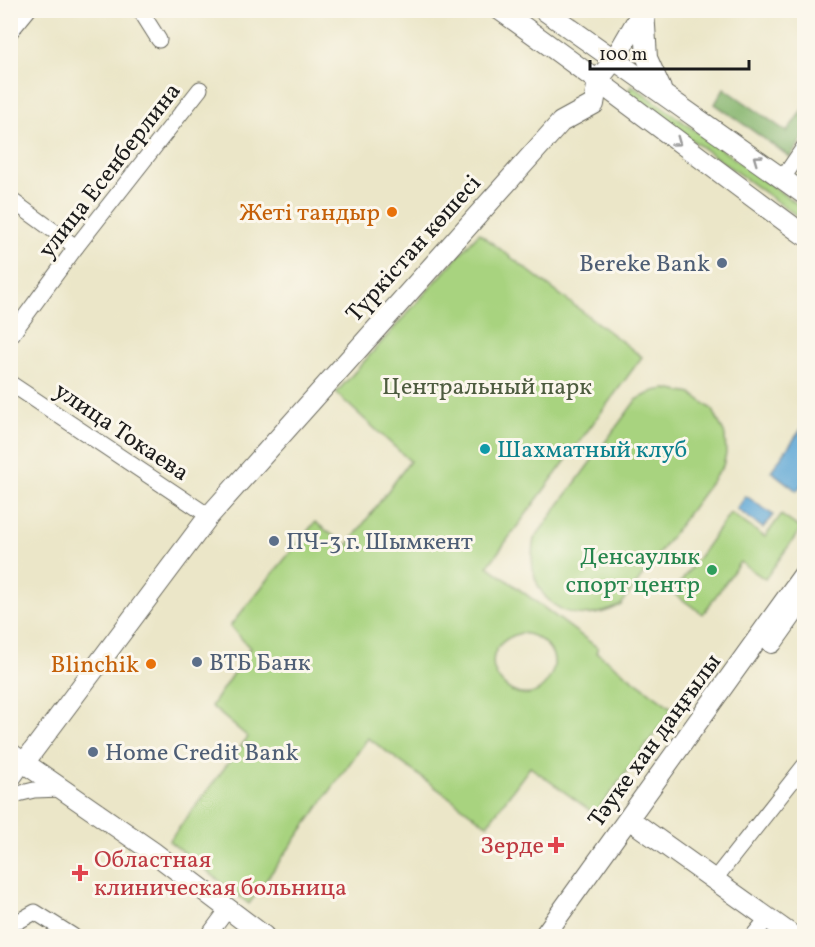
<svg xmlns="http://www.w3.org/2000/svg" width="815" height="947" font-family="Vollkorn,serif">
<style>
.green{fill:#a8d37f;stroke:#62784e;stroke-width:1.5;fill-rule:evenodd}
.forest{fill:#86b56e;stroke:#516845;stroke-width:1.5}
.water{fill:#5ea7d6;stroke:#3d6279;stroke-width:1.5}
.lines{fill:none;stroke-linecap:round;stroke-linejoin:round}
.minor-casing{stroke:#646358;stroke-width:17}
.major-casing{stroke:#646358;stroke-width:22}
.minor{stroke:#fff;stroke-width:15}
.major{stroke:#fff;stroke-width:20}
.oneway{stroke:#999}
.food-dot{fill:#e8710a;stroke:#fbf7ec;stroke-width:2}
.service-dot{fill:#5c6f8a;stroke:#fbf7ec;stroke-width:2}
.culture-dot{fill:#0f9aa8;stroke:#fbf7ec;stroke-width:2}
.leisure-dot{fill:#2e9e5b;stroke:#fbf7ec;stroke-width:2}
.health-dot{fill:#e0444e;stroke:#fbf7ec;stroke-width:2}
.labels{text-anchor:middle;stroke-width:6;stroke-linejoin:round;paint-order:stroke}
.street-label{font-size:24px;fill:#1c1c1c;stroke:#fbf7ec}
.food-label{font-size:24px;fill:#c56008;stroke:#fbf7ec;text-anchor:end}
.service-label{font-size:24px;fill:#4e5e75;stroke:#fbf7ec;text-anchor:start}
.park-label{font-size:24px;fill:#4d5c3f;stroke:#fbf7ec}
.culture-label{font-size:24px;fill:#0d838f;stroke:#fbf7ec;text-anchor:start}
.leisure-label{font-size:24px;fill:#27864d;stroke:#fbf7ec;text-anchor:end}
.health-label{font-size:24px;fill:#be3a42;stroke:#fbf7ec;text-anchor:end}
</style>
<rect width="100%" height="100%" fill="#fbf7ec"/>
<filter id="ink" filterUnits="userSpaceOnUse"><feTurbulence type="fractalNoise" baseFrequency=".0167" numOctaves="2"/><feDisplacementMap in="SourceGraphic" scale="12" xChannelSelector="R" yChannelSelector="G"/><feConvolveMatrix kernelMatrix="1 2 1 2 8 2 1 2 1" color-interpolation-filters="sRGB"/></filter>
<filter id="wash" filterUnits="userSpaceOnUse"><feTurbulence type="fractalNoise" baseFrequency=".008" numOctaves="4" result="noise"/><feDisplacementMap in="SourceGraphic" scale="24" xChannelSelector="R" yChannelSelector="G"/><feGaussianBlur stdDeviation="1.35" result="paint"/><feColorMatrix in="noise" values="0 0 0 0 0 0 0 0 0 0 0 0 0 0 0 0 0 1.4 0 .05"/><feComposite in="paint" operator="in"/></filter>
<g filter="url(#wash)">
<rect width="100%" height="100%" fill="#ebe6c8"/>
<g class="green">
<path d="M632,85L804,209V221L627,93Z"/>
<path d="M479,233L642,357L488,566L598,648L596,652L673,709L595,814L530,767L487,825L368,738L249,904L169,841L248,737L211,706L250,648L230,626L315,522L347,546L410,461L336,393ZM521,633C542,635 563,654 550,677C522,728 456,652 521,633Z"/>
<path d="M666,389L692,394L713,410L725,435L726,454L723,466L621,605C568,633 522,597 534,539L636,400L654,391Z"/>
<path d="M730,513L765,537L781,515L801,529L765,579L740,562L703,614L673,593Z"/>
</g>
<path class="forest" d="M724,88L787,132L804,107V137L790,157L715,104Z"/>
<g class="water">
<path d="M804,425V481L797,491L771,471Z"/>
<path d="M746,496L773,515L763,528L737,509Z"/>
</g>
</g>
<g filter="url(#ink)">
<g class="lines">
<g class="minor-casing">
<g id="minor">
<path d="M140,10L159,40"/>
<path d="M10,32L28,10"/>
<path d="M783,178L804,147"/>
<path d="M10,199L76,247"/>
<path d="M10,337L76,247L200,89"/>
<path d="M10,383L209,516"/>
<path d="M10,783L24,763"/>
<path d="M10,796L34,790L62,789"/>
<path d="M714,880L804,766"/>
<path d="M10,919L19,921L35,912L73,936"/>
<path d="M208,936L228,909"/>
<path d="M753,936L767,919"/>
</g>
</g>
<g class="major-casing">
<g id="major">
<path d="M500,10C603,83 703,161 804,235"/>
<path d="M544,10L804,194"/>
<path d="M644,10L647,58L661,89"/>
<path d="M772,643L804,598"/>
<path d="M10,753L153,852L264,936"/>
<path d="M24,763L209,516L561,122L594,104L598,80L614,60L643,10"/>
<path d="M629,819L793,936"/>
<path d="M544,936L804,574"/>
</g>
</g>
<use href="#minor" class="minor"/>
<use href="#major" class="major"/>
</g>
<defs><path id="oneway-chevron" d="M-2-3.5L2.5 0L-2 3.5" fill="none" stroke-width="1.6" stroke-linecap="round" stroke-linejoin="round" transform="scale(1.5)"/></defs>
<g class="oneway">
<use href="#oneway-chevron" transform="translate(677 142) rotate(36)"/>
<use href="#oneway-chevron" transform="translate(757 159) rotate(-144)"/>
</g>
</g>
<g class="food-dot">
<circle cx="392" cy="212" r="6"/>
<circle cx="151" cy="664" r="6"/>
</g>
<g class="service-dot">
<circle cx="722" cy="263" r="6"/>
<circle cx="274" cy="541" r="6"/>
<circle cx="197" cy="662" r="6"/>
<circle cx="93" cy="752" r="6"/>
</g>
<circle class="culture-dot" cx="485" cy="449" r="6"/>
<circle class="leisure-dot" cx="712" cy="570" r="6"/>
<g class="health-dot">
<path d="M553 836h6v6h6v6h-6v6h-6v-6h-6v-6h6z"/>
<path d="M77 864h6v6h6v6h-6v6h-6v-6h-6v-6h6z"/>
</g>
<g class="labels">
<g class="street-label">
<text transform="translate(109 170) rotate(-52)" y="8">улица Есенберлина</text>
<text transform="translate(413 248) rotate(-48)" y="8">Түркістан көшесі</text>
<text transform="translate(122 431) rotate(34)" y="8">улица Токаева</text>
<text transform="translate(654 740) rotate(-54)" y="8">Тәуке хан даңғылы</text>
</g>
<g class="food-label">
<text x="380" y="220">Жетi тандыр</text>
<text x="139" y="672">Blinchik</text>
</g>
<g class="service-label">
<text x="710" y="271" text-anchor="end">Bereke Bank</text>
<text x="286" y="549">ПЧ-3 г. Шымкент</text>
<text x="209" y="670">ВТБ Банк</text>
<text x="105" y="760">Home Credit Bank</text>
</g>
<g class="park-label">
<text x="487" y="394">Центральный парк</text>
</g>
<g class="culture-label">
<text x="497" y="457">Шахматный клуб</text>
</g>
<g class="leisure-label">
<text x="700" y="564">Денсаулык<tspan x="700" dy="28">спорт центр</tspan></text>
</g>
<g class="health-label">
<text x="544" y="853">Зерде</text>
<text x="94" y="867" text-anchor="start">Областная<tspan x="94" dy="28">клиническая больница</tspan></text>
</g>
</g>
<rect width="815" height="947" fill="none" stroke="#fbf7ec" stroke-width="36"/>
<path d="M590 60v9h159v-9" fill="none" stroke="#1c1c1c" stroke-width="3"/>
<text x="599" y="60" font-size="18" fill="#1c1c1c" stroke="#fbf7ec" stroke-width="4.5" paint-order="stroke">100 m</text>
</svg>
